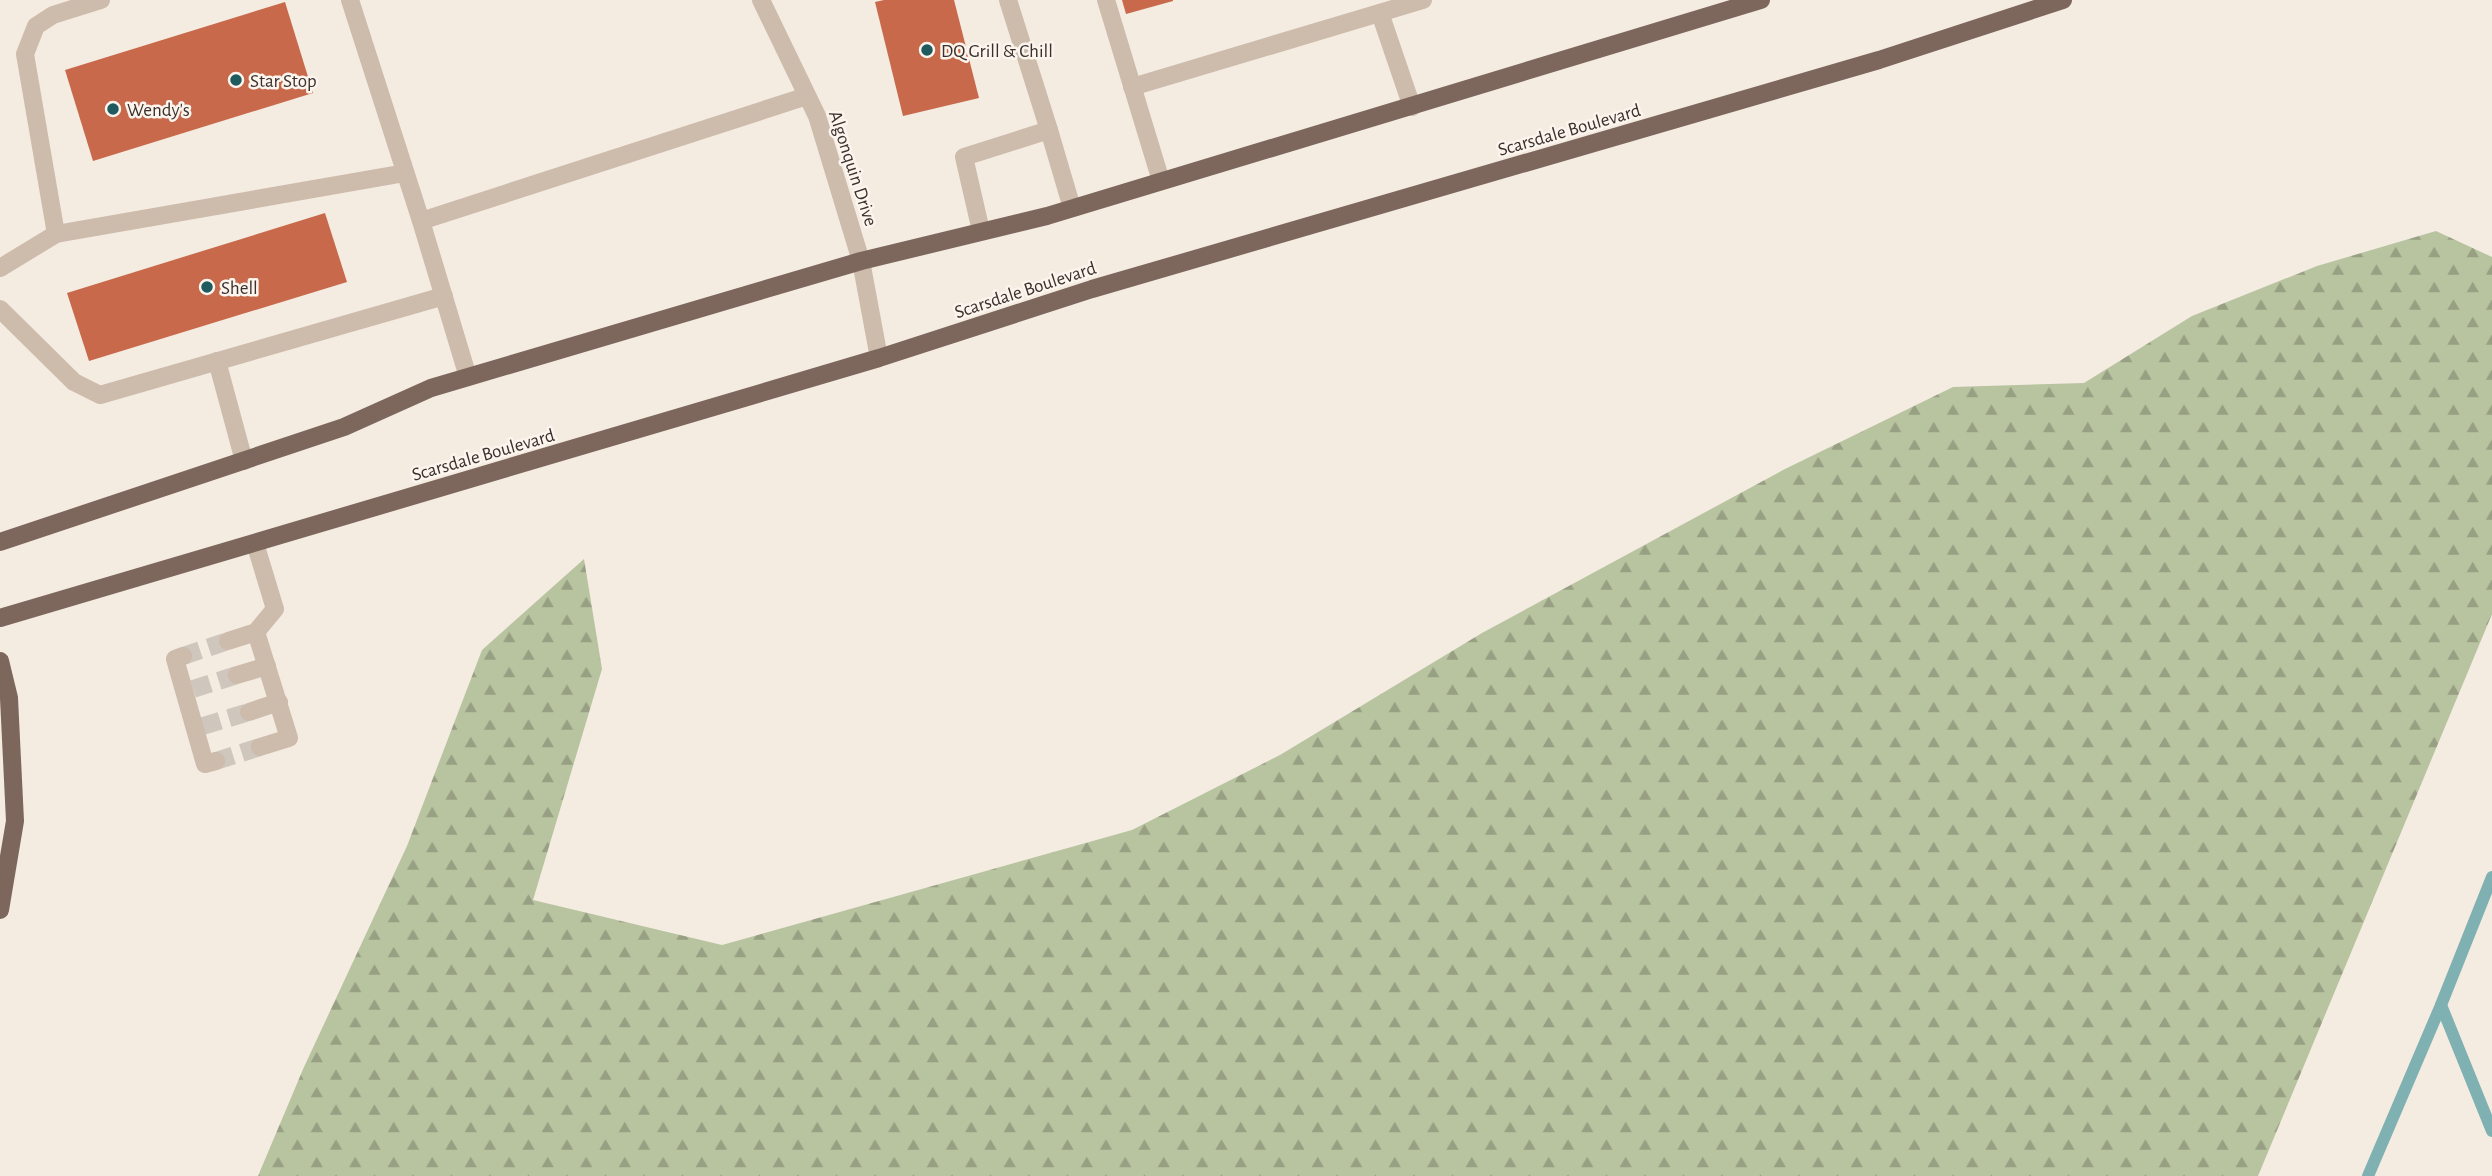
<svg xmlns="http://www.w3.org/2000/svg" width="2492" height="1176" font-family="'Alegreya Sans',sans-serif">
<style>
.forest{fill:url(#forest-firs)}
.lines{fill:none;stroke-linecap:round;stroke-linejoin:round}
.stream{stroke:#7fb0b2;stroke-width:12}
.building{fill:#c8694b}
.minor-tunnel{stroke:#cfc6bd;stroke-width:18;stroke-dasharray:18 9;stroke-linecap:butt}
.minor{stroke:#cdbbac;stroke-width:18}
.major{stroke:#7d675c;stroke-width:18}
.poi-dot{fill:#1f5a5e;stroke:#fbf5ee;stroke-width:2.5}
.labels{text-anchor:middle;stroke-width:5;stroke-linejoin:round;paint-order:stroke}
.poi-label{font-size:19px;fill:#3b302b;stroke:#fbf5ee;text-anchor:start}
.street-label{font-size:19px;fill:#3b302b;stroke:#fbf5ee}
</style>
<defs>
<pattern id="forest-firs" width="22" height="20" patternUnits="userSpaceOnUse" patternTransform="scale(1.75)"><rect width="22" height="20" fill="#b8c4a0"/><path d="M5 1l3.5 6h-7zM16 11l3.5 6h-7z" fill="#97a083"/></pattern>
</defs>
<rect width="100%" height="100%" fill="#f4ebe1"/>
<path class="forest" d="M2436,231L2492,257V614L2258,1176H258L304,1067L407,846L482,650L584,559L602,669L533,900L722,945L1132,830L1280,755L1482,633L1785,469L1953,387L2084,383L2192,316L2317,266Z"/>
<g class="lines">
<g class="stream">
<path d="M2441,1005L2492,1131"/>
<path d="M2368,1176L2441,1005L2492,877"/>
</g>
</g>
<g class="building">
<path d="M884,0H954L979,98L903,116L875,2Z"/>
<path d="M1122,0H1173V1L1126,14Z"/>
<path d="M285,2L313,93L93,161L65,70Z"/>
<path d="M325,213L347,282L89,361L67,293Z"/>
</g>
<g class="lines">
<g class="minor-tunnel">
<path d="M183,656L228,641"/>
<path d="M193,689L237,675"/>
<path d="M203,726L249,712"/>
<path d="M216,761L260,747"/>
</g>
<g class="minor">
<path d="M350,0L421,221"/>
<path d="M761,0L817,116L861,261L879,358"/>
<path d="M1008,0L1049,130"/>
<path d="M1106,0L1161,181"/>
<path d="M1380,13L1412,107"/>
<path d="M1132,87L1423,0"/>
<path d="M981,231L964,157L1049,130L1072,208"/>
<path d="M56,234L405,173"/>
<path d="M0,268L56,234L25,54L36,26L53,15L101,0"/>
<path d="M0,309L74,382L100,395L444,296"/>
<path d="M217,361L244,461"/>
<path d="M468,377L421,221L807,96"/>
<path d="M256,632L289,738L260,747"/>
<path d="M228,641L256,632L275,609L255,543"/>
<path d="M183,656L175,659L205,764L216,761"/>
<path d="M237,675L267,666"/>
<path d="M249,712L279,702"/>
</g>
<g class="major">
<path d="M0,542L344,427L431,388L861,261L1047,216L1761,0"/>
<path d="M0,618L879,358L1092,289L1879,60L2063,0"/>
<path d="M0,661L9,698L15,821L0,910"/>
</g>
</g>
<g class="poi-dot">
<circle cx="927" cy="50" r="7"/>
<circle cx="236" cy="80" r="7"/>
<circle cx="113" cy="109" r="7"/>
<circle cx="207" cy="287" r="7"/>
</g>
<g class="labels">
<g class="poi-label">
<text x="941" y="57">DQ Grill &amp; Chill</text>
<text x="250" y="87">Star Stop</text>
<text x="127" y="116">Wendy's</text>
<text x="221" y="294">Shell</text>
</g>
<g class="street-label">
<text transform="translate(1569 129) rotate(-16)" y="7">Scarsdale Boulevard</text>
<text transform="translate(854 168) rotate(72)" y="7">Algonquin Drive</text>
<text transform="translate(1025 289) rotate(-18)" y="7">Scarsdale Boulevard</text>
<text transform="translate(483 454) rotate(-16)" y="7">Scarsdale Boulevard</text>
</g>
</g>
</svg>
